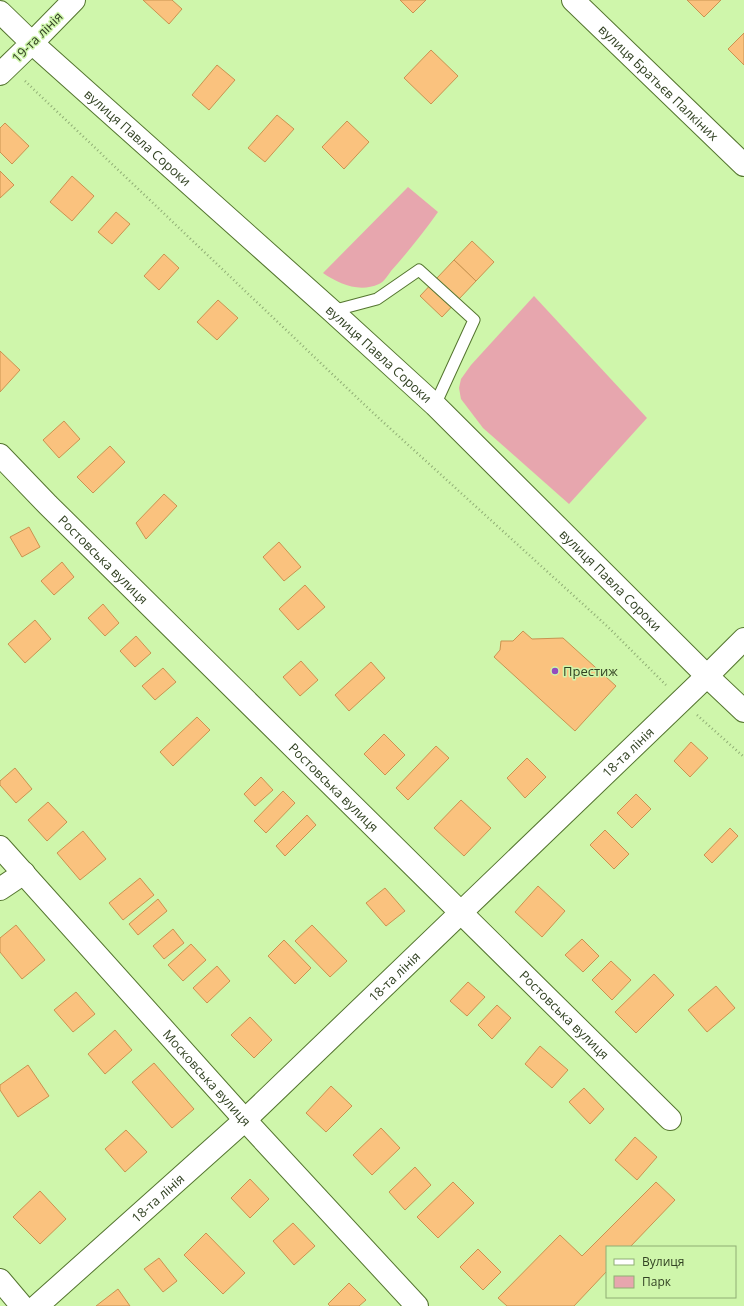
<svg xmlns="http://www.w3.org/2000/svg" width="744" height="1306" font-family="'Open Sans',sans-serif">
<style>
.green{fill:#e7a6ae}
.building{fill:#fac27e;stroke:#c99350}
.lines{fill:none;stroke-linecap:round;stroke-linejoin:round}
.service-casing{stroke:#54752f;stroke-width:13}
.minor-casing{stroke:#54752f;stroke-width:24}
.tertiary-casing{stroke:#54752f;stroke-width:24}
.path{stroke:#8fad74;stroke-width:2.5;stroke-dasharray:1 3;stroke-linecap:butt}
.service{stroke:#fff;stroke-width:11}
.minor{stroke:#fff;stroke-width:22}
.tertiary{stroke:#fff;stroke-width:22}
.poi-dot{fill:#934cbf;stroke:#cff6ab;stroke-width:1.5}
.labels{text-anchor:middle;stroke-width:3;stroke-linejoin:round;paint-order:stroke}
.street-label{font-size:13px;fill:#324223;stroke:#cff6ab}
.poi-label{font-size:13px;fill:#324223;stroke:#cff6ab;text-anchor:start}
</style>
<rect width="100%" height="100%" fill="#cff6ab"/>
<g class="green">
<path d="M408,187L438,212C423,233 408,252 391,271C388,275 384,282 379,284C359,293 339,284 323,273Z"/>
<path d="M534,296L647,418L569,504L483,428L461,399L459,388L461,379L471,365Z"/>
</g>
<g class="building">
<path d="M143,0H172L182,9L169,24Z"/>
<path d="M400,0H426L413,13Z"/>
<path d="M687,0H721L704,17Z"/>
<path d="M744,33V65L728,49Z"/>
<path d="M431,50L458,76L431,104L404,78Z"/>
<path d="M217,65L235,80L209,110L192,95Z"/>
<path d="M277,115L294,129L265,162L248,148Z"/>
<path d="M347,121L369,142L344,169L322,147Z"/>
<path d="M5,123L29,146L12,164L0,152V128Z"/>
<path d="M0,171L14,185L0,198Z"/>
<path d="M72,176L94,196L72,221L50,202Z"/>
<path d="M116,212L130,224L112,244L98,232Z"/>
<path d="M472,241L494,262L476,281L454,260Z"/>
<path d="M164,254L179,268L159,290L144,276Z"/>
<path d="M454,260L476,281L442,317L420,296Z"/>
<path d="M218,300L238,318L217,340L197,322Z"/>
<path d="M0,351L20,370L0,392Z"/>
<path d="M64,421L80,439L59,458L43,440Z"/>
<path d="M110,446L125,462L93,493L77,477Z"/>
<path d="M164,494L177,506L146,539L136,523Z"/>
<path d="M29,527L40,547L22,557L10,537Z"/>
<path d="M279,542L301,567L284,581L263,557Z"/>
<path d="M62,562L74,577L54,595L41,581Z"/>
<path d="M305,585L325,607L298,630L279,609Z"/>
<path d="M103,604L119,623L105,636L88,618Z"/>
<path d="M35,620L51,639L25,663L8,644Z"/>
<path d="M523,631L532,639L563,638L616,686L575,731L494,657L500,650L501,641H513Z"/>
<path d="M136,636L151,653L135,667L120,651Z"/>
<path d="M301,661L318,680L300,696L283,677Z"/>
<path d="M371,662L385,678L349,711L335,695Z"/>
<path d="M163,668L176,682L155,700L142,686Z"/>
<path d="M197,717L210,730L173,766L160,752Z"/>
<path d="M384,734L405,755L385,775L364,754Z"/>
<path d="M691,742L708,758L690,777L674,761Z"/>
<path d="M436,746L449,758L408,800L396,788Z"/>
<path d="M527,758L546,777L525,798L507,778Z"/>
<path d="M15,768L32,789L16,803L0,785V781Z"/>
<path d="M261,777L273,790L255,806L244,794Z"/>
<path d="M283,791L295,803L266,833L254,821Z"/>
<path d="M636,794L651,809L632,828L617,813Z"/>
<path d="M461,800L491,828L464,856L434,828Z"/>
<path d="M48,802L67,822L47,841L28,820Z"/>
<path d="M307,815L316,825L285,856L276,846Z"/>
<path d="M730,828L738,836L712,863L704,855Z"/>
<path d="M605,830L629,854L614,869L590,845Z"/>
<path d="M83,831L106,859L80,880L57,853Z"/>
<path d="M140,878L154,895L123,920L109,903Z"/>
<path d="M538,886L565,911L542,937L515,912Z"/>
<path d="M385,888L405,911L386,926L366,903Z"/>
<path d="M158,899L167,911L138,935L129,924Z"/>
<path d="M16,925L45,960L22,979L0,952V938Z"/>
<path d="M312,925L347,961L330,977L295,941Z"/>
<path d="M173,929L184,943L164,959L153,946Z"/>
<path d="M582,939L599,956L583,972L565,955Z"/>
<path d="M284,940L311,968L295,984L268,956Z"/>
<path d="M191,944L206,960L183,981L168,965Z"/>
<path d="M611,961L631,980L612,1000L592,980Z"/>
<path d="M217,966L230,981L207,1003L193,988Z"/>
<path d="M654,974L674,995L636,1033L615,1012Z"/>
<path d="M468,982L485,997L467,1016L450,1001Z"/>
<path d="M716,986L735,1008L707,1032L688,1010Z"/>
<path d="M76,992L95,1014L73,1032L54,1010Z"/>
<path d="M497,1005L511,1018L492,1039L478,1025Z"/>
<path d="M250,1017L272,1040L254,1058L231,1035Z"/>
<path d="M115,1030L132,1050L105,1074L88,1054Z"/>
<path d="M540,1046L568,1070L552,1088L525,1064Z"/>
<path d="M154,1063L194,1109L172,1128L132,1082Z"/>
<path d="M28,1065L49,1096L18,1117L0,1090V1085Z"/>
<path d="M331,1086L352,1106L326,1132L306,1113Z"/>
<path d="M584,1088L604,1109L590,1124L569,1102Z"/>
<path d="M381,1128L400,1148L372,1175L353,1155Z"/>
<path d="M126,1130L147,1152L125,1172L105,1149Z"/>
<path d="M635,1137L657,1157L637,1180L615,1160Z"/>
<path d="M415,1167L431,1185L405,1210L389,1192Z"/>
<path d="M250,1179L269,1199L250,1218L231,1198Z"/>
<path d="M453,1182L474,1203L438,1238L417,1217Z"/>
<path d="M656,1182L675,1200L630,1247H607V1271L574,1306H507L498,1298L560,1235L582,1256Z"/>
<path d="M40,1191L66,1219L40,1244L13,1217Z"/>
<path d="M293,1223L315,1246L294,1265L273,1241Z"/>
<path d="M206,1233L245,1273L223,1294L184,1255Z"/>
<path d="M478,1249L501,1272L483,1290L460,1267Z"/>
<path d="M159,1258L177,1281L163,1292L144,1269Z"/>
<path d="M349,1283L366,1300L359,1306H330L328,1304Z"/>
<path d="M118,1289L130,1306H96Z"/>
</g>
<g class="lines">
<g class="service-casing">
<path id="service" d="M332,311L377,299L419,270L474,320L435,405"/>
</g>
<g class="minor-casing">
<g id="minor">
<path id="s1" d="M573,0L744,165"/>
<path d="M0,12L32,43L0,74"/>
<path id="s2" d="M0,455L48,505L670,1119"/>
<path id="s3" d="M0,847L245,1120L417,1306"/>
<path d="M0,889L24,873"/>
<path d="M0,1280L22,1306"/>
<path id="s4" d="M37,1306L245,1120L707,676L744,639"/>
</g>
</g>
<g class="tertiary-casing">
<g id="tertiary">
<path id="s5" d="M74,0L32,43L332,311L435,405L707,676L744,711"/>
</g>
</g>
<g class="path">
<path d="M25,81L371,411L607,626L666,685"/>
<path d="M697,715L744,757"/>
</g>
<use href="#service" class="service"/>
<use href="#minor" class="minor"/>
<use href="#tertiary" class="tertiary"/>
</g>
<circle class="poi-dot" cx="555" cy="671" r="4"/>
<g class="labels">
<g class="street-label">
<text transform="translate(37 37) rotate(-45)" y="5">19-та лінія</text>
<text dy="5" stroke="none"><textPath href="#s1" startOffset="119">вулиця Братьєв Палкіних</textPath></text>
<text dy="5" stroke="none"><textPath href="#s5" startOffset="202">вулиця Павла Сороки</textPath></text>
<text dy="5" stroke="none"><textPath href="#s5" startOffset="526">вулиця Павла Сороки</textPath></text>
<text dy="5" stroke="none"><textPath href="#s2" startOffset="147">Ростовська вулиця</textPath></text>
<text dy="5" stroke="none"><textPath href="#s5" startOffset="850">вулиця Павла Сороки</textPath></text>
<text dy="5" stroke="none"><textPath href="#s4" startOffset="810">18-та лінія</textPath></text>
<text dy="5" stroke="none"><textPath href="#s2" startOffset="471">Ростовська вулиця</textPath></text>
<text dy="5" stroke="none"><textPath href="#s4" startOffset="486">18-та лінія</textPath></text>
<text dy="5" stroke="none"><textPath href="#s2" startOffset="795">Ростовська вулиця</textPath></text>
<text dy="5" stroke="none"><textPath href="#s3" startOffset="310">Московська вулиця</textPath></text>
<text dy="5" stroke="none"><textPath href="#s4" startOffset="162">18-та лінія</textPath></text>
</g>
<g class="poi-label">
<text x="563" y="676">Престиж</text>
</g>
</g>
<rect x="606" y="1246" width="130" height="52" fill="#cff6ab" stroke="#90ae75"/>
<rect x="614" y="1259" width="20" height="6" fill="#ffffff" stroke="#90ae75"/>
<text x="642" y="1266" font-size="12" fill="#324223">Вулиця</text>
<rect x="614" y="1276" width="20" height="12" fill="#e7a6ae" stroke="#90ae75"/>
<text x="642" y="1286" font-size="12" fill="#324223">Парк</text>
</svg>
